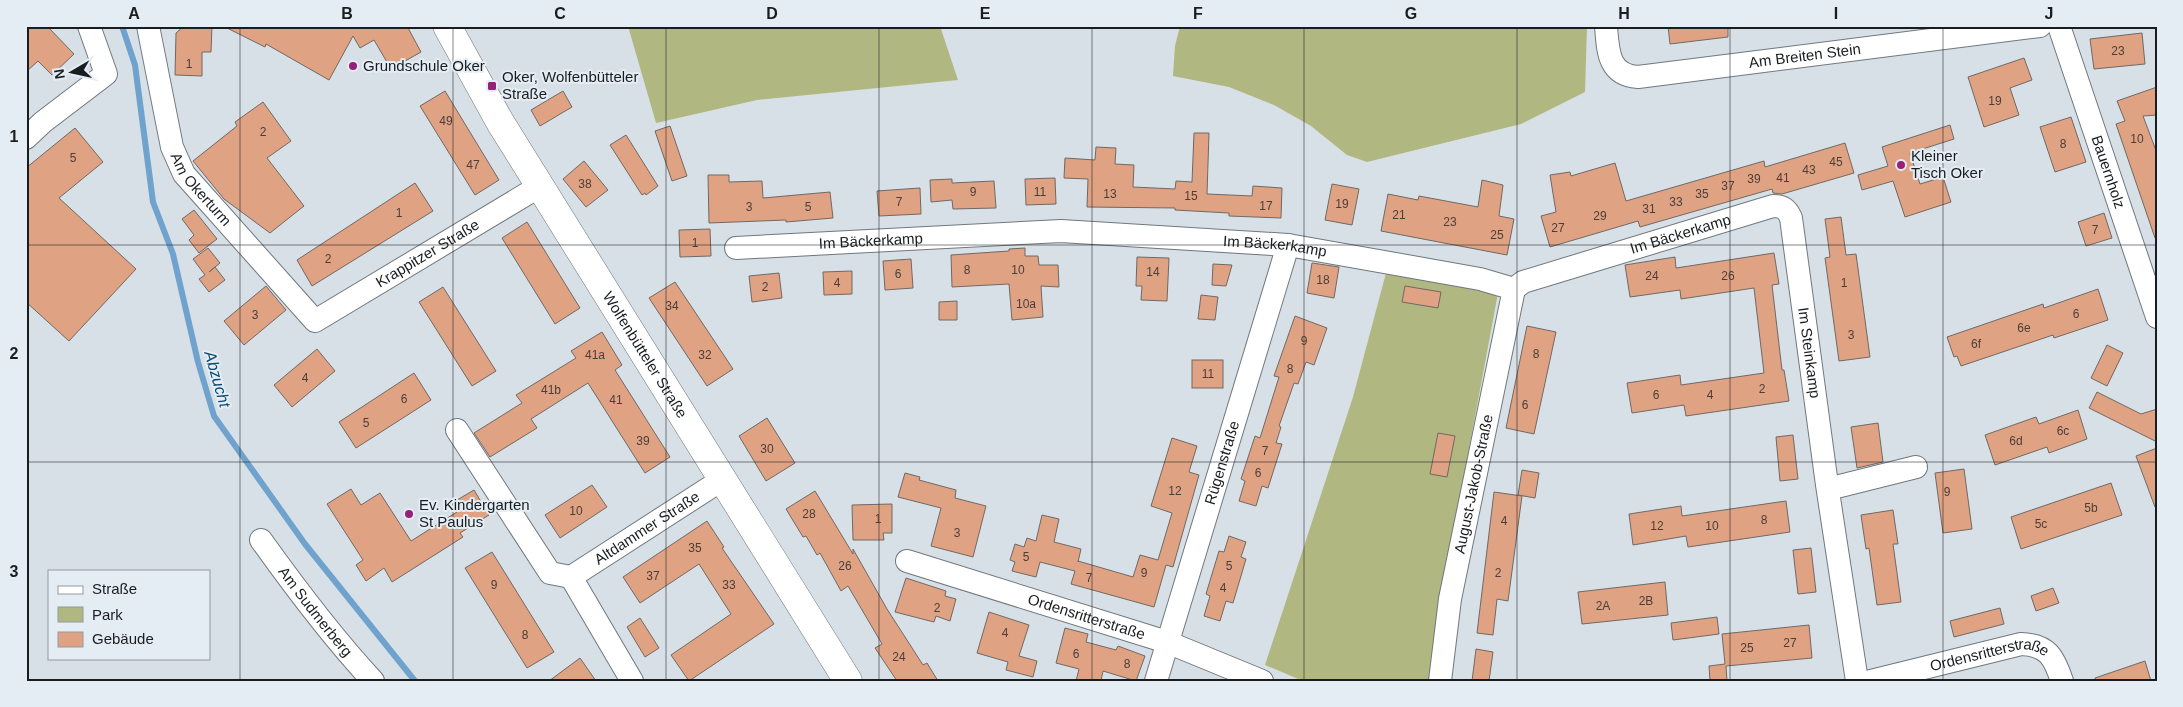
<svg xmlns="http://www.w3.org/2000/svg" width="2183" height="707" font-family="Helvetica,sans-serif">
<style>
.green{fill:#b0b781}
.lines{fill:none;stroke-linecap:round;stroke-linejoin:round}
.stream{stroke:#6fa3cd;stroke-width:6}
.building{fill:#dfa283;stroke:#716864}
.minor-casing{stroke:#70787e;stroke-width:24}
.secondary-casing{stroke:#70787e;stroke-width:29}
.minor{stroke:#fff;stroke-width:22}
.secondary{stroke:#fff;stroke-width:28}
.grid{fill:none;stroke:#1a1d20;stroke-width:1;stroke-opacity:0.55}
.poi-dot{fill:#991f78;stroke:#e5edf4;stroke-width:2}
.labels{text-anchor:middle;stroke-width:4;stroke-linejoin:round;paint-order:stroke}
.number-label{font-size:12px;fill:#4b3e39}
.street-label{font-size:15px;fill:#1a1d20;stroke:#e5edf4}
.poi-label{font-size:15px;fill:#1a1d20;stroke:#e5edf4;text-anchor:start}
.water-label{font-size:16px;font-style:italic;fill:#094972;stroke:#e5edf4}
.neatline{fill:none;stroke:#1a1d20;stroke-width:2}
.grid-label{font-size:16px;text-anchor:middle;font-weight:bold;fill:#1a1d20}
</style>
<rect width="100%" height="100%" fill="#d7e0e6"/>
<g class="green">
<path d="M628,26H940L958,80L757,100L656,123Z"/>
<path d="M1180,26H1587L1585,92L1521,124L1367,162L1347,155L1311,126L1274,105L1229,87L1173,76L1175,46Z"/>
<path d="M1386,273L1498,293L1441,599L1431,681H1303L1265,665L1353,397Z"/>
</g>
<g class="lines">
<path class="stream" d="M122,26L135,65L153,202L173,254L198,362L214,416L305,544L415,681"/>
</g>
<g class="building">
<path d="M26,26H47L74,54L52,75L38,61L26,72Z"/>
<path d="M184,26H212L211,52H202V76L175,75L176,33Z"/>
<path d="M223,26H407L421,52L391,69L374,40L360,48L353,36L329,80L266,44L265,47Z"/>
<path d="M1668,26H1728V37L1670,44Z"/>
<path d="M2142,33L2145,64L2094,69L2090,39Z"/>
<path d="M2024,58L2032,80L2010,88L2019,115L1984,127L1968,77Z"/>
<path d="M2157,87V115L2143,116L2157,153V237L2155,238L2116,124L2125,121L2117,101Z"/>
<path d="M445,91L499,180L475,195L420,106Z"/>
<path d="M563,91L572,107L540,126L531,110Z"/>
<path d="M263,102L291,141L267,158L304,206L270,233L224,199L193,161L237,126L235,122Z"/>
<path d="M2071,117L2086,162L2055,172L2040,127Z"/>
<path d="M1950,125L1954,139L1910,153L1920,184L1943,177L1951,202L1905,217L1893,181L1862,190L1858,175L1888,166L1882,147Z"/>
<path d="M670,126L687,176L672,181L655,131Z"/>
<path d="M75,128L103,162L59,198L136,269L69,341L26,302V168Z"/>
<path d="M1194,133H1209L1207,194L1252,196L1253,186L1282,188L1281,218L1229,216V213L1175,210V208L1087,207L1088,179L1064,178L1065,158L1095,160L1096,147L1116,148L1115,164L1134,165L1133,187L1175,189L1176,181L1192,182Z"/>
<path d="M626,135L658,186L646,195L645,193L642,195L610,145Z"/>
<path d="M1845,143L1854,173L1782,194L1773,193L1772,189L1640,227L1638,221L1550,247L1541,216L1556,212L1550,175L1570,172L1571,176L1615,163L1626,201L1764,161L1765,167Z"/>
<path d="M584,161L608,190L586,207L563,179Z"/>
<path d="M708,175H729V182L762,181L763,198L830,192L833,218L786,222V220L709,223Z"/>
<path d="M1055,178L1056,204L1026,205L1025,179Z"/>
<path d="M952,179V183L994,181L996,208L953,209L952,200L931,202L930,180Z"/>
<path d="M1482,180L1503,185L1499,216L1514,219L1507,255L1381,231L1388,194L1418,200L1419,196L1478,207Z"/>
<path d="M415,183L433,211L312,286L297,260Z"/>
<path d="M1332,184L1359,189L1352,225L1325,220Z"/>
<path d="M920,188L921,214L879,216L877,191Z"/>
<path d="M194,210L217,239L199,253L189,240L194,235L182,219Z"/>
<path d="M2104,213L2112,238L2086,246L2078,222Z"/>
<path d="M1841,217L1846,255L1856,254L1870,357L1839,361L1825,258L1830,257L1825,219Z"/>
<path d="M527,222L580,308L555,324L502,238Z"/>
<path d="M710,229L711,256L680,257L679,230Z"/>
<path d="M208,248L220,263L209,272L215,267L225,280L209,292L199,279L205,275L193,259Z"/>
<path d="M1025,248V256H1038L1039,265H1058L1059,287L1041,286L1043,317L1012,320L1009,284L952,287L951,255L1009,251V249Z"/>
<path d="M1774,253L1779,284L1772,285L1782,370H1784L1789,401L1686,416L1684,405L1632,413L1627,383L1680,375L1681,385L1764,373L1754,288L1681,299L1680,290L1630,297L1625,265L1675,257L1676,268Z"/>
<path d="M1137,257L1169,258L1167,301L1141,300L1142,286H1136Z"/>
<path d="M911,259L913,288L885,290L883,261Z"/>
<path d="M1312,263L1339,267L1334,298L1307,293Z"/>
<path d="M1213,264L1232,265L1226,286L1212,285Z"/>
<path d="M852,271V294L824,295L823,272Z"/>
<path d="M779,273L782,298L752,302L749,276Z"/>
<path d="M675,282L733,369L707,386L649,298Z"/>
<path d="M266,286L286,310L244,345L224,321Z"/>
<path d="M1405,286L1441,292L1438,308L1402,302Z"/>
<path d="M443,287L496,371L472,386L419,302Z"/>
<path d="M2098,289L2108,320L2054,338L2053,335L1961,366L1957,356L1954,357L1947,337L2043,304L2044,308Z"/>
<path d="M1201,295L1218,297L1215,320L1198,319Z"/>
<path d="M957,301V320H939V302Z"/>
<path d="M1295,316L1327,328L1314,365L1306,362L1298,384L1294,383L1279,426L1281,427L1276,443L1282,444L1268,488L1262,486L1256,506L1239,501L1245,481L1241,479L1255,436L1260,438L1279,377L1274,376Z"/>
<path d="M1527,326L1556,332L1534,434L1506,428Z"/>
<path d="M602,332L622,365L615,370L670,457L645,473L588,383L531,419L537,428L490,457L474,433L522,403L516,395L576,358L571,351Z"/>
<path d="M2107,345L2123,353L2107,386L2091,378Z"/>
<path d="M317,349L335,371L292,407L274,385Z"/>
<rect x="1192" y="360" width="31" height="28"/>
<path d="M414,373L431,400L356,448L339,422Z"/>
<path d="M2097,392L2141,414L2157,409V442L2089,408Z"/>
<path d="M2078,410L2087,439L2049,453L2047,447L1995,465L1985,435L2036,417L2039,424Z"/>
<path d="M767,418L795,463L766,481L739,436Z"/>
<path d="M1878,423L1883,462L1857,468L1851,427Z"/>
<path d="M1438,433L1455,436L1447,477L1430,474Z"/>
<path d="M1793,435L1798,479L1780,481L1776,437Z"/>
<path d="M1172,438L1197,446L1189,472L1199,475L1173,567L1166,565L1154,607L1071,584L1075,571L1040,562L1036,577L1012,571L1015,562L1010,560L1015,544L1024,547L1027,538L1036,541L1042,515L1059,519L1054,542L1081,549L1078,562V561L1133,577L1140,555L1158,560L1172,513L1151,506Z"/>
<path d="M2157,448V507H2155L2136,456Z"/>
<path d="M1964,469L1972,529L1943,533L1935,473Z"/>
<path d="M1522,470L1539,473L1535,498L1518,495Z"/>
<path d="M905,473L920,477L919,480L956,490L955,498L986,506L973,557L931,546L941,508L898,497Z"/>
<path d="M2111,483L2122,515L2021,549L2011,517Z"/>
<path d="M592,485L607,507L560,538L545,515Z"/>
<path d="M351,489L361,505L380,493L411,541L457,512L452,503L474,490L489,515L460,533L463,537L392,582L384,568L366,581L356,565L363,560L327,504Z"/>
<path d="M815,491L853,554V549L887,609L923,665L927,663L938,681H897L875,648L882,644L848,586L841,591L820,553L817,555L806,536L803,537L786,509Z"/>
<path d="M1494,492L1522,496L1508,601L1497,599L1493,635L1477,633Z"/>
<path d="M1786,501L1790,532L1688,547L1686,536L1633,545L1629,514L1681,506L1682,516Z"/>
<path d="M892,504V533H883L884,540H853L852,505Z"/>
<path d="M1893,510L1898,544H1893L1901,602L1877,605L1869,548L1866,549L1861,515Z"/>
<path d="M707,521L724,547L722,548L774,624L689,681L671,655L731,614L699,564L640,603L623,577Z"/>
<path d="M1229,536L1246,542L1241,557L1246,559L1233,603L1226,601L1220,621L1204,616L1210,596L1206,594L1219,551L1224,552Z"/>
<path d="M1811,548L1816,592L1798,594L1793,550Z"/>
<path d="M492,552L554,652L527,668L465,568Z"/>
<path d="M906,578L946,591L945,596L956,599L950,621L936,616L934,622L895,612Z"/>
<path d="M1665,582L1668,615L1582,624L1578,592Z"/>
<path d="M2053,588L2059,603L2036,611L2031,596Z"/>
<path d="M2000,608L2004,624L1954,637L1950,621Z"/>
<path d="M989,612L1029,625L1019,656L1037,661L1033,677L1006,670L1008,662L977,653Z"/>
<path d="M1717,617L1719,634L1673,640L1671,623Z"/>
<path d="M640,618L659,648L645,657L627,627Z"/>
<path d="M1809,625L1812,658L1726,666L1727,681H1710L1709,666L1725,664L1722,634Z"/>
<path d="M1065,628L1088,634L1086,642L1116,650L1118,646L1145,656L1136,681L1103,671L1101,681H1076L1079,669L1056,663Z"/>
<path d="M1476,649L1493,652L1489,681H1472Z"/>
<path d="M580,658L596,681H549Z"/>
<path d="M2145,661L2151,681H2095V678Z"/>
</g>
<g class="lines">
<g class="minor-casing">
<g id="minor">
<path id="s1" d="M148,26L172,147L184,174L315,321L540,186"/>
<path id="s2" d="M1606,26C1608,51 1608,75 1638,77L2040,26"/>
<path id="s3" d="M2059,26L2157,317"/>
<path d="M26,138L43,122L106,74L89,26"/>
<path id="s4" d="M736,248L1061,231L1288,245L1480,279L1514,289"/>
<path id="s5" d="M1514,289L1523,282L1773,206C1783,206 1787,209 1791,218L1827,485L1857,681"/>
<path d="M457,430L550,573L571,577"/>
<path d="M1828,489L1916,467"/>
<path id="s6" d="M261,540C296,589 332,637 373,681"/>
<path id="s7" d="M907,561L1167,642L1262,681"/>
<path id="s8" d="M632,681L571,577L723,479"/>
<path id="s9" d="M1156,681L1288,245"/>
<path id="s10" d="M1440,681L1450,599L1514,289"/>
<path id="s11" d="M1871,681L2021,644C2048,645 2054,657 2062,681"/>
</g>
</g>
<g class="secondary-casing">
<g id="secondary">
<path id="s12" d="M447,26L500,122L848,681"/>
</g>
</g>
<use href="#minor" class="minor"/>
<use href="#secondary" class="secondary"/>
</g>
<path class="grid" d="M240,26V681M453,26V681M666,26V681M879,26V681M1092,26V681M1304,26V681M1517,26V681M1730,26V681M1943,26V681M26,245H2157M26,462H2157"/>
<g class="poi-dot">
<circle cx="353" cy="66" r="5"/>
<rect x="487" y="81" width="10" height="10" rx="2.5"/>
<circle cx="1901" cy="165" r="5"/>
<circle cx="409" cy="514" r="5"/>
</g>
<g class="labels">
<g class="number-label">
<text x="2118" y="55">23</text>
<text x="189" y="68">1</text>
<text x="1995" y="105">19</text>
<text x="446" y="125">49</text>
<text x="263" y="136">2</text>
<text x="2137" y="143">10</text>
<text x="2063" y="148">8</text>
<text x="73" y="162">5</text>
<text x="1836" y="166">45</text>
<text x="473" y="169">47</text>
<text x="1809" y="174">43</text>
<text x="1783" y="182">41</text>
<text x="1754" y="183">39</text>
<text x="585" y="188">38</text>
<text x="1728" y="190">37</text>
<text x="973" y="196">9</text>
<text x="1040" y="196">11</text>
<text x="1110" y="198">13</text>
<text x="1702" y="198">35</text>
<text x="1191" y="200">15</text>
<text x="899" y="206">7</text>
<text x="1676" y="206">33</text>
<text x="1342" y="208">19</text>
<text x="1266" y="210">17</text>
<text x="749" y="211">3</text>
<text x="808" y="211">5</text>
<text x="1649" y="213">31</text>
<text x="399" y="217">1</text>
<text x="1399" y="219">21</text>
<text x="1600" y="220">29</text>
<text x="1450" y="226">23</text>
<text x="1558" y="232">27</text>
<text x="2095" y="234">7</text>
<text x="1497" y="239">25</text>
<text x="695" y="247">1</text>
<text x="328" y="263">2</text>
<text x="967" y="274">8</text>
<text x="1018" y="274">10</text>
<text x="1153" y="276">14</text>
<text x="898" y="278">6</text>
<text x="1652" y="280">24</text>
<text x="1728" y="280">26</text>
<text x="1323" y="284">18</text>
<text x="837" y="287">4</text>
<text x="1844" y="287">1</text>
<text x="765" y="291">2</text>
<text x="1026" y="308">10a</text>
<text x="672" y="310">34</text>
<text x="2076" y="318">6</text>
<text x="255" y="319">3</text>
<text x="2024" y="332">6e</text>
<text x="1851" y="339">3</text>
<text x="1304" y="345">9</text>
<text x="1976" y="348">6f</text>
<text x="1536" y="358">8</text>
<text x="595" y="359">41a</text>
<text x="705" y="359">32</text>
<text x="1290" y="373">8</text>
<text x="1208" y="378">11</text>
<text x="305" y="382">4</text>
<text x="1762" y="393">2</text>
<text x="551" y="394">41b</text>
<text x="1656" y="399">6</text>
<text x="1710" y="399">4</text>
<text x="404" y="403">6</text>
<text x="616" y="404">41</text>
<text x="1525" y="409">6</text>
<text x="366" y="427">5</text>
<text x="2063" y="435">6c</text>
<text x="643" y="445">39</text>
<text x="2016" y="445">6d</text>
<text x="767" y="453">30</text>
<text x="1265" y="455">7</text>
<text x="1258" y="477">6</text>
<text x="1175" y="495">12</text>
<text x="1947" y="496">9</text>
<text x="2091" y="512">5b</text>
<text x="576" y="515">10</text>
<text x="809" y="518">28</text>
<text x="878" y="523">1</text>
<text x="1764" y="524">8</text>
<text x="1504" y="525">4</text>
<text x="2041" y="528">5c</text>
<text x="1657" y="530">12</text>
<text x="1712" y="530">10</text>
<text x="957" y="537">3</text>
<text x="695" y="552">35</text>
<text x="1026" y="561">5</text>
<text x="845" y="570">26</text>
<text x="1229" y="570">5</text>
<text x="1144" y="577">9</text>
<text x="1498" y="577">2</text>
<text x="653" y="580">37</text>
<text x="1089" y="582">7</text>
<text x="494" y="589">9</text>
<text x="729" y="589">33</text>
<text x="1223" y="592">4</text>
<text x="1646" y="605">2B</text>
<text x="1603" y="610">2A</text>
<text x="937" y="612">2</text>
<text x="1005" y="637">4</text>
<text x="525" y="639">8</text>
<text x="1790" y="647">27</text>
<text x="1747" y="652">25</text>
<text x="1076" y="658">6</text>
<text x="899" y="661">24</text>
<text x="1127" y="668">8</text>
</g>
<g class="street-label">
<text dy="5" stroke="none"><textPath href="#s2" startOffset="236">Am Breiten Stein</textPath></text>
<text dy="5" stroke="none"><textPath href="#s3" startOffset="154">Bauernholz</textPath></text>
<text dy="5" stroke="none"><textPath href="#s1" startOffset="175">Am Okerturm</textPath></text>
<text dy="5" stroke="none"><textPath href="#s5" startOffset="176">Im Bäckerkamp</textPath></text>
<text dy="5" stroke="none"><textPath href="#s4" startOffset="135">Im Bäckerkamp</textPath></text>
<text dy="5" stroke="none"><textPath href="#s4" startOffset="540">Im Bäckerkamp</textPath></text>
<text dy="5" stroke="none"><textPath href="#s1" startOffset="481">Krappitzer Straße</textPath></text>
<text dy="5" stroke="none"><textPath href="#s5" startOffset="432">Im Steinkamp</textPath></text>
<text dy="5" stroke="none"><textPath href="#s12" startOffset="384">Wolfenbütteler Straße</textPath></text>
<text dy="5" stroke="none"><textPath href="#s9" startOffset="228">Rügenstraße</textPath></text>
<text dy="5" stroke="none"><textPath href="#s10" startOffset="200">August-Jakob-Straße</textPath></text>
<text dy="5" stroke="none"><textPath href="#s8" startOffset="211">Altdammer Straße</textPath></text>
<text dy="5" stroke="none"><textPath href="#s6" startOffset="90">Am Sudmerberg</textPath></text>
<text dy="5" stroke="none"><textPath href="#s7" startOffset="188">Ordensritterstraße</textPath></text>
<text dy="5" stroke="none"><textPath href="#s11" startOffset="122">Ordensritterstraße</textPath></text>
</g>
<g class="poi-label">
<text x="363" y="71">Grundschule Oker</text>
<text x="502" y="82">Oker, Wolfenbütteler<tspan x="502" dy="17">Straße</tspan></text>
<text x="1911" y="161">Kleiner<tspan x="1911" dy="17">Tisch Oker</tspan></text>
<text x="419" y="510">Ev. Kindergarten<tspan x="419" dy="17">St Paulus</tspan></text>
</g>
<g class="water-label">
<text transform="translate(218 379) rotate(74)" y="6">Abzucht</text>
</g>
</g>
<rect width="2183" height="707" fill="none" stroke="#e5edf4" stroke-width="55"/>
<rect x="48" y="570" width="162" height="90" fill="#e5edf4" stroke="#949a9f"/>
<rect x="58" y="586" width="25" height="8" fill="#ffffff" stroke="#949a9f"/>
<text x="92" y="594" font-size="15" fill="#1a1d20">Straße</text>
<rect x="58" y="607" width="25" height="15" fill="#b0b781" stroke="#949a9f"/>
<text x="92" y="620" font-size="15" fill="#1a1d20">Park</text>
<rect x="58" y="632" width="25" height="15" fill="#dfa283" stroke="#949a9f"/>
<text x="92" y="644" font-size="15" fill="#1a1d20">Gebäude</text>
<g transform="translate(72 72) rotate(261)" stroke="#e5edf4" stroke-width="4" paint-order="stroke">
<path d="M0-4L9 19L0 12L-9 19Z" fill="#1a1d20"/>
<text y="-8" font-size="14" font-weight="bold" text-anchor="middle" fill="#1a1d20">N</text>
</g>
<rect x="28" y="28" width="2128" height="652" class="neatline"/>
<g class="grid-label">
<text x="134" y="19">A</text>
<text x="347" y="19">B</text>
<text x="560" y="19">C</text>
<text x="772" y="19">D</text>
<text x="985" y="19">E</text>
<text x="1198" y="19">F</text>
<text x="1411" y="19">G</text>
<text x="1624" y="19">H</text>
<text x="1836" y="19">I</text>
<text x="2049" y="19">J</text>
<text x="14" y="142">1</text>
<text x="14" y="359">2</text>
<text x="14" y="577">3</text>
</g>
</svg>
